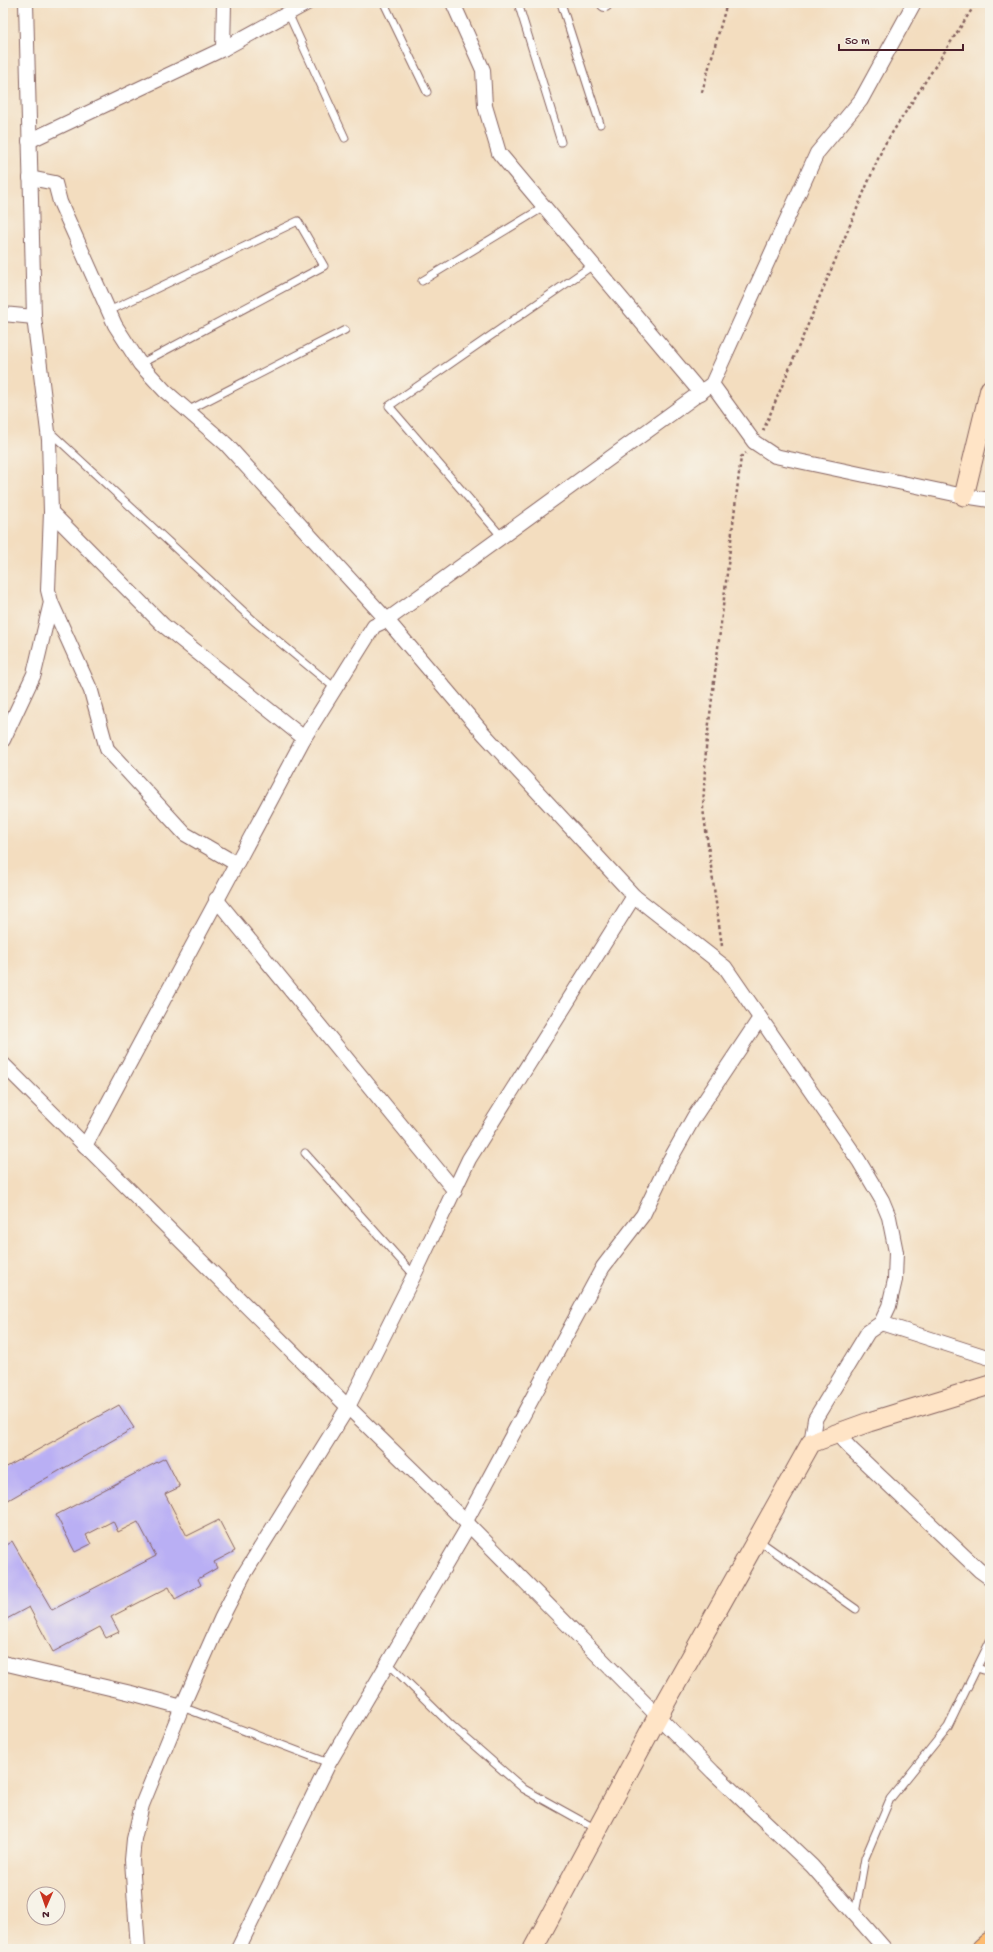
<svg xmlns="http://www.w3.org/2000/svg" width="993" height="1952" font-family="'Gochi Hand',sans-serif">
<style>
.building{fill:#b9aff4}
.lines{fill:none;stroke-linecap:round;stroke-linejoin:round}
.lane-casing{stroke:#85625f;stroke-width:9}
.street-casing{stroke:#85625f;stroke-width:16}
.secondary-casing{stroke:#85625f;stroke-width:21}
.highway-casing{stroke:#85625f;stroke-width:24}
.path{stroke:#85625f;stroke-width:2.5;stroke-dasharray:3 3;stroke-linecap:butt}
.lane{stroke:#fff;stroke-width:7}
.street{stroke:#fff;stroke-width:14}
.secondary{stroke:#ffe4c6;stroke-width:19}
.highway{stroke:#febc70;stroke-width:22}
</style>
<rect width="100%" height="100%" fill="#f7f3e8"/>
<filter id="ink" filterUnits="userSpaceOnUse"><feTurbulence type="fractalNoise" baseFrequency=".025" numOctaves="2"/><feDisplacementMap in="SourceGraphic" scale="8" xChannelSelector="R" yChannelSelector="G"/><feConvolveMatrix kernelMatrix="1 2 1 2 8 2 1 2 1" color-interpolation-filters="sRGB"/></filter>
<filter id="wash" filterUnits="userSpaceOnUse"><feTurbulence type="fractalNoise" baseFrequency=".012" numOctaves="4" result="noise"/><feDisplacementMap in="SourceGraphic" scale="16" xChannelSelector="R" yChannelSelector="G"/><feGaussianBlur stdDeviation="0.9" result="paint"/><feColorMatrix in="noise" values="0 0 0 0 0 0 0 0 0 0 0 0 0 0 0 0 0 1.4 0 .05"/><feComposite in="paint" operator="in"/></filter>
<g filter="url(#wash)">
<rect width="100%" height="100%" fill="#f3ddbf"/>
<g id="blocks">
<g class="building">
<path d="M119,1405L134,1428L3,1503V1469Z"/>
<path d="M165,1458L180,1487L165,1494L187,1536L219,1520L235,1551L214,1562L217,1568L198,1579L201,1585L175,1599L169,1587L111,1617L119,1632L106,1638L100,1627L53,1652L29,1607L3,1621V1547L12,1541L52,1610L156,1556L138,1522L118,1532L113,1521L86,1535L91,1544L75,1552L56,1515Z"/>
</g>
</g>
</g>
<g filter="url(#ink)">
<use href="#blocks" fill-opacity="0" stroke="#85625f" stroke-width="1"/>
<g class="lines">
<g class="lane-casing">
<g id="lane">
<path d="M384,3L427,92"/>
<path d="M518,3L561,142"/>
<path d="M561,3L600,124"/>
<path d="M288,13L345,138"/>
<path d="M422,281L544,207"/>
<path d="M109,311L298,221L324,266L140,364"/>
<path d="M187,411L345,330"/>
<path d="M50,432L254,621L335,688"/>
<path d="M502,537L389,406L593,265"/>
<path d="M305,1153L414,1275"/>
<path d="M758,1540L856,1609"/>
<path d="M388,1663L452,1726L524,1789L596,1829"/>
<path d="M977,1668L990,1672"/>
<path d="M182,1707L329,1763"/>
<path d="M855,1914L865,1858L890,1799L948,1727L990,1641"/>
</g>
</g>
<g class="street-casing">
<g id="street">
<path d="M26,3L34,317L49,440L51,512L48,590L51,602L91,691L107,749L185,834L235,863"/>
<path d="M453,3L483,70L485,106L499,153L701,393"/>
<path d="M604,3L605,4"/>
<path d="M223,49L224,3"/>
<path d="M29,141L223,49L307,3"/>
<path d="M30,178L55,183L60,202L115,325L140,364L165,391L226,444L387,620L484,734L634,896L725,967L859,1161L882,1200L889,1217L896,1252L895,1280L889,1306L881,1323L868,1332L815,1419L811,1443"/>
<path d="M3,314L34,317"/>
<path d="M712,384L754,442L775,456L964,496L990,500"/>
<path d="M51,512L163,625L304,738"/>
<path d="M3,740L34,674L51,602"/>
<path d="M216,899L455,1191"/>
<path d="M3,1064L348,1407L469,1525L713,1772L812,1866L885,1949"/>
<path d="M85,1146L304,738L374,626L387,620L712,384L817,153L861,100L914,3"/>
<path d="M881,1323L990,1358"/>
<path d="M836,1433L851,1449L979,1570L990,1578"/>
<path d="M466,1521L603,1267L643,1215L667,1165L694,1117L760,1018"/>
<path d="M3,1663L131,1693L182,1707"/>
<path d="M138,1949L132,1860L134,1839L142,1805L182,1707L221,1619L243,1576L348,1407L416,1271L469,1159L634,896"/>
<path d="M238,1949L329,1763L469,1525"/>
</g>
</g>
<g class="secondary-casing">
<g id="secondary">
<path d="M964,496L990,389"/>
<path d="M533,1949L658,1716L811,1443L869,1422L990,1385"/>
</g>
</g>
<g class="highway-casing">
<path id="highway" d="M983,1949L990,1943"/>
</g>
<g class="path">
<path d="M702,92L727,3"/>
<path d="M763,431L883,147L976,3"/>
<path d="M722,946L703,809L706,748L741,457L746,453"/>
</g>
<use href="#lane" class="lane"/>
<use href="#street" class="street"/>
<use href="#secondary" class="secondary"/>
<use href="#highway" class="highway"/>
</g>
</g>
<rect width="993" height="1952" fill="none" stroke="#f7f3e8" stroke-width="16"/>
<g transform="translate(46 1906) rotate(182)"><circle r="19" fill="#f7f3e8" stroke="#b29e9c"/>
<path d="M0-3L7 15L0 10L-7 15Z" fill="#c8321e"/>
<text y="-6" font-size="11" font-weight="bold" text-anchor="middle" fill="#4a1f2b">N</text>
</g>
<path d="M839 44v6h124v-6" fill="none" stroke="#4a1f2b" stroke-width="2"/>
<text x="845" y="44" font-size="12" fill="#4a1f2b" stroke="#f7f3e8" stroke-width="3" paint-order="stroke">50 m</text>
</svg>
